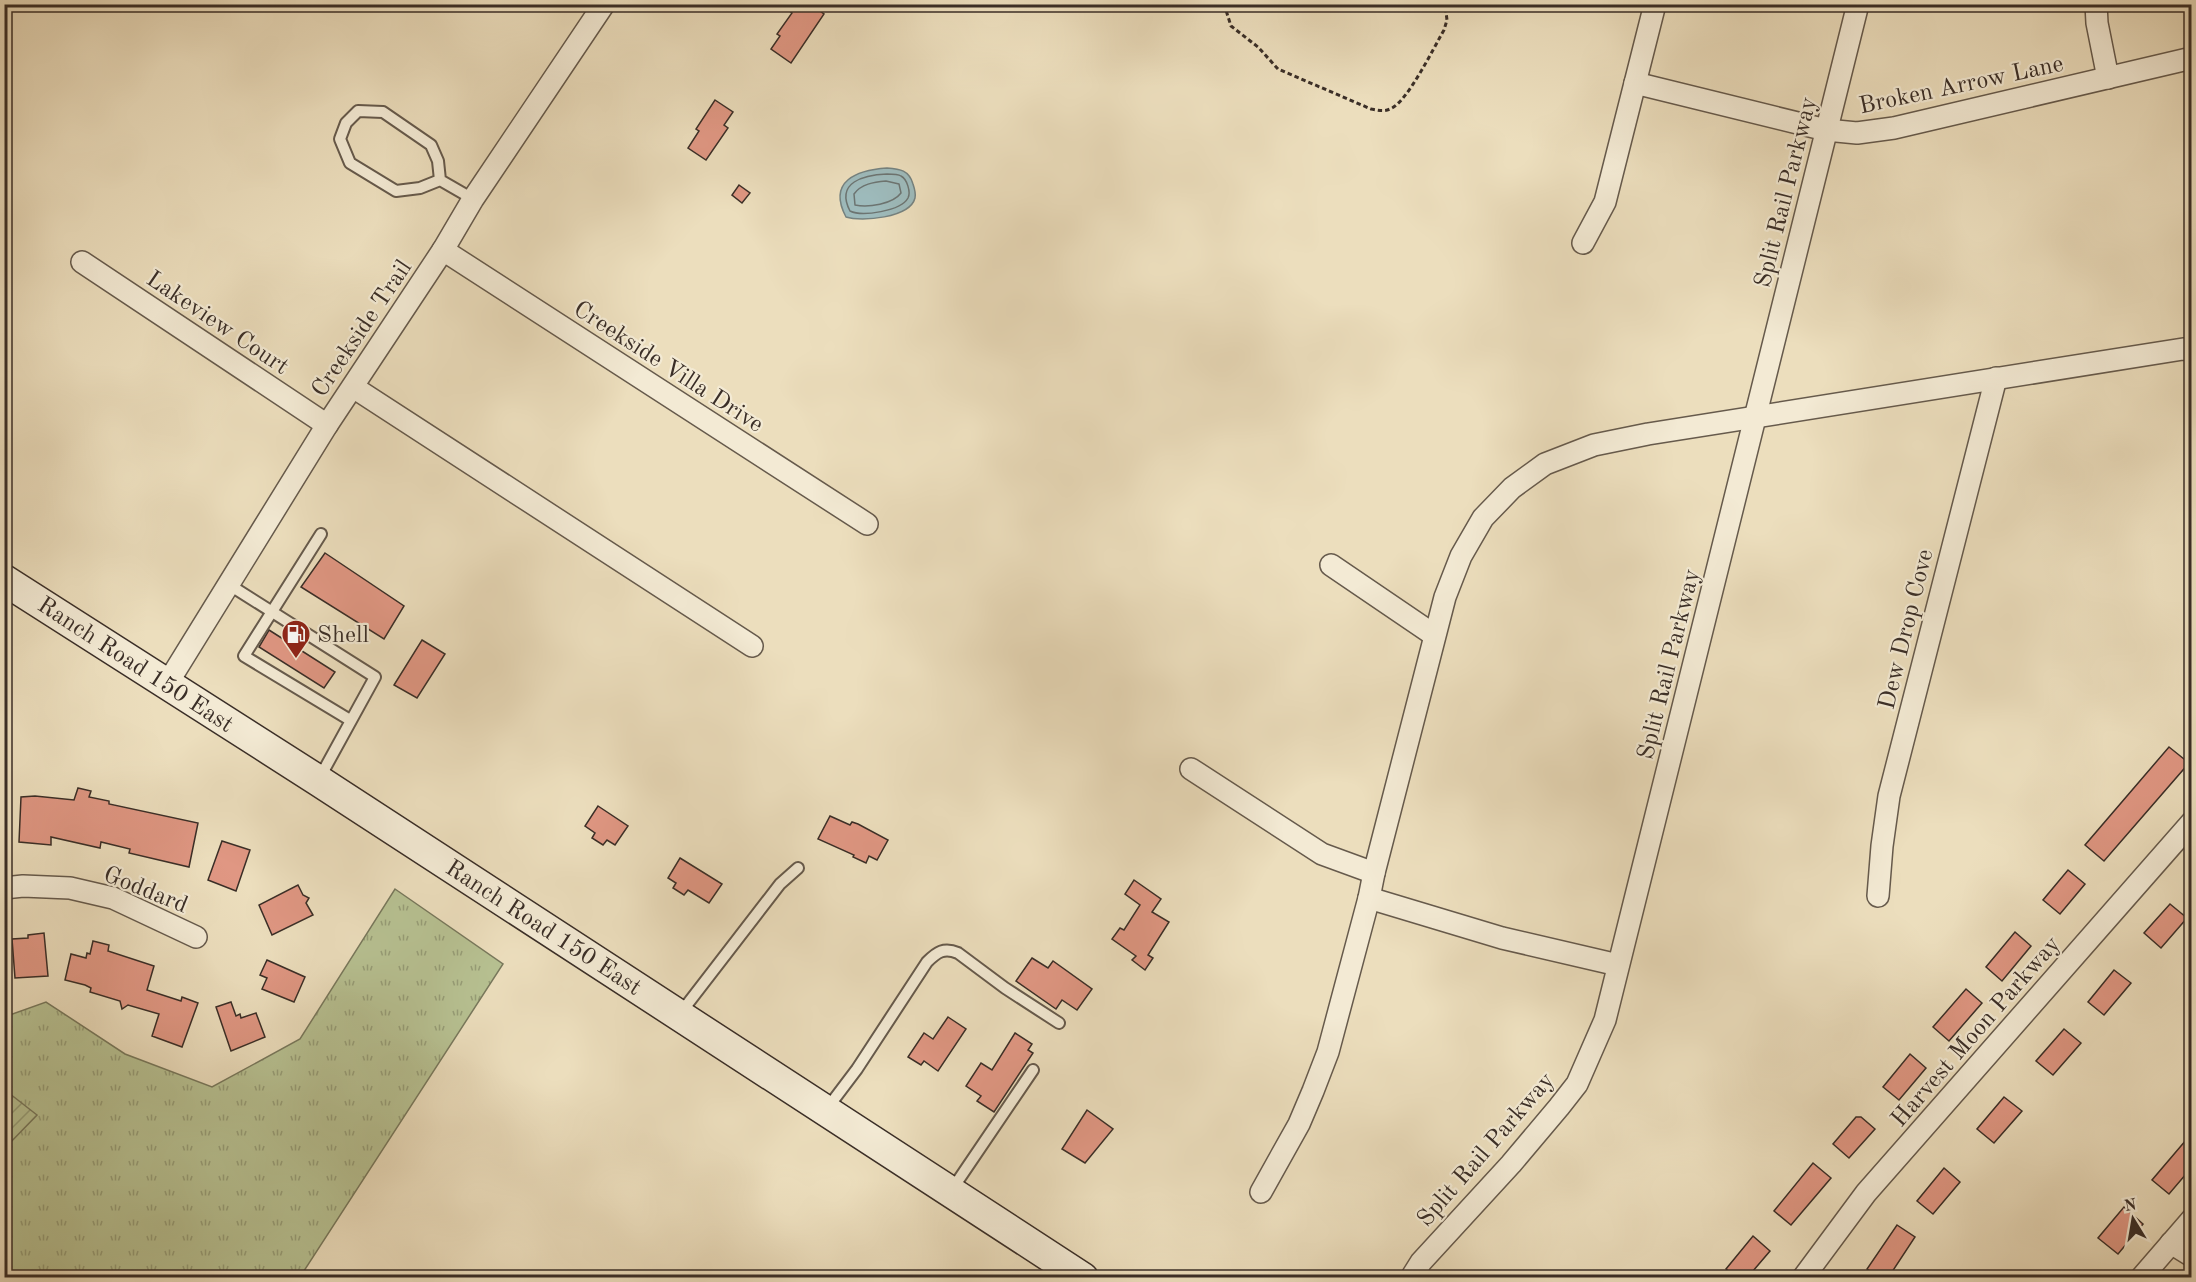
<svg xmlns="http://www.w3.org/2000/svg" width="2196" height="1282" font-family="'Old Standard TT',serif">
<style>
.grass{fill:url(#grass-tufts);stroke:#78785c;stroke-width:1.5}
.garden{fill:url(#garden-furrows);stroke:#78785c;stroke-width:1.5}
.water{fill:#9dbabb;stroke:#758280;stroke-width:1.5}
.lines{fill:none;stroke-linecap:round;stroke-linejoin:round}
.shore{stroke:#6c7471;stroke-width:1.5}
.building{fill:#e09783;stroke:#3a2e27;stroke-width:1.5}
.lane-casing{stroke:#665a4c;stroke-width:14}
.street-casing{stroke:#665a4c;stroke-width:24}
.secondary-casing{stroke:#3a2e27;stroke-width:33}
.path{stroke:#3a2e27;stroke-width:3;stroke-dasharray:4.5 3;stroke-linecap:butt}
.lane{stroke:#f3ead4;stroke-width:10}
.street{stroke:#f3ead4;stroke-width:21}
.secondary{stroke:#f3ead4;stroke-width:30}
.labels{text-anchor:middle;stroke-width:4.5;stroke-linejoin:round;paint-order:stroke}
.street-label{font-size:24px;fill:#3a2e27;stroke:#f3ead4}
.poi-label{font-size:24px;fill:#3a2e27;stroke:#f3ead4;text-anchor:start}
</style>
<defs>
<pattern id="grass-tufts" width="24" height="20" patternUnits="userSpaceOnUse" patternTransform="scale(1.5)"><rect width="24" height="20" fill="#b7c192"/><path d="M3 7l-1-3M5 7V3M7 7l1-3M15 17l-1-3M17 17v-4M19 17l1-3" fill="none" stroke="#969d77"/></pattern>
<pattern id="garden-furrows" width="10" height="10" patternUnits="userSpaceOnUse" patternTransform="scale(1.5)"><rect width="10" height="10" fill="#b7c192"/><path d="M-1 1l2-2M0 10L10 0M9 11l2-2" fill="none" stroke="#969d77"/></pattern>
</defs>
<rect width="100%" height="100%" fill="#ecdebd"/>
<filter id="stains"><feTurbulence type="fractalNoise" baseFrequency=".00333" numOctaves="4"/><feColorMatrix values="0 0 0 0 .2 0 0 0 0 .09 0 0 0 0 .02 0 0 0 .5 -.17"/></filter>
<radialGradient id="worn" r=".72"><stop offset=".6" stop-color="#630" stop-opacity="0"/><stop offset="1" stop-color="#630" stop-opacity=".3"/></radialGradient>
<path class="grass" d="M395,889L503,964L300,1277H5L4,1017L46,1002L125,1054L212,1087L300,1039Z"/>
<path class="garden" d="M5,1090L37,1115L5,1148H4Z"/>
<path class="water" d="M887,168C900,169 909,170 913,184C914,187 916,194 915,198C910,218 861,222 846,217C827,181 857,170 887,168Z"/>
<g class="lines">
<g class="shore">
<path d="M887,174C891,174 898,174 901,176C907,179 911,192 908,198C901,211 862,217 850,211C835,182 864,175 887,174Z"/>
<path d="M886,181L899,184L901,193C893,204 868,208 855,205L854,194C861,184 874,182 886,181Z"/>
</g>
</g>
<g class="building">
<path d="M779,4H810L824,14L791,63L771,49L780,36L777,34L792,13Z"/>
<path d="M715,100L733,112L724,125L728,128L706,160L688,148L699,131L696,129Z"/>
<path d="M739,185L750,193L742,203L732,195Z"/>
<path d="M325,553L404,606L384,639L301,587Z"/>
<path d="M269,630L335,672L324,688L259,647Z"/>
<path d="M422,640L445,654L417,698L394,685Z"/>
<path d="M2169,747L2189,763L2104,861L2085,845Z"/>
<path d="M78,788L91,791L89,797L109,801V804L198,823L189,867L129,853L130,849L101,842L100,848L51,837V845L19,842L21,797L35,796L74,800Z"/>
<path d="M598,806L628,826L615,845L607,840L603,845L592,838L595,833L585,826Z"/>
<path d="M830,816L850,825L852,822L858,824L888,840L877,860L869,856L866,863L853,857L854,855L818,839Z"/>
<path d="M222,841L250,850L236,891L208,880Z"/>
<path d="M680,858L722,884L709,903L688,890L684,895L673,888L676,883L668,878Z"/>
<path d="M2068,870L2085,884L2060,914L2043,900Z"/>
<path d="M1134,880L1161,899L1152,912L1169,922L1148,955L1153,958L1145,970L1132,960L1136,956L1112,939L1120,928L1124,930L1140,905L1125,894Z"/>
<path d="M298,885L303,895L309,898L306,903L313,915L272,935L259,905Z"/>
<path d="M2170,904L2187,918L2161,948L2144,933Z"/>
<path d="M2015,932L2031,946L2002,981L1986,967Z"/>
<path d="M44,933L48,976L15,978L12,939L28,938V935Z"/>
<path d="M93,941L109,945L108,951L154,966L147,990L181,1001L182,997L198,1003L182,1047L152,1036L159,1014L128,1005L122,1009L120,1001L90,992L91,988L85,985L65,980L71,954L86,958L87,953L90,954Z"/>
<path d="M1032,958L1048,968L1053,961L1092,989L1077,1010L1062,1000L1056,1009L1016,981Z"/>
<path d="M267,960L305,977L294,1002L262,989L267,978L260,975Z"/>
<path d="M2114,970L2131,983L2104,1015L2088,1002Z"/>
<path d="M1966,989L1982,1003L1949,1041L1933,1027Z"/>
<path d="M231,1002L236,1016L240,1014L241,1018L256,1013L265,1037L231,1051L216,1007Z"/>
<path d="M948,1017L966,1029L938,1071L924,1061L921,1065L908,1057L924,1033L933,1039Z"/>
<path d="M2064,1029L2081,1043L2053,1075L2036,1061Z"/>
<path d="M1015,1033L1032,1044L1028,1050L1033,1053L994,1112L977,1101L981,1096L966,1086L981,1063L992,1070Z"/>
<path d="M1910,1054L1926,1068L1899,1100L1883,1087Z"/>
<path d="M2004,1097L2022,1111L1994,1143L1977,1129Z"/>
<path d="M1087,1110L1113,1129L1085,1163L1062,1149Z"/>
<path d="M1856,1117H1861L1875,1129L1849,1158L1833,1144Z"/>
<path d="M2192,1133V1167L2169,1194L2152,1180Z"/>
<path d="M1813,1163L1831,1178L1791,1225L1774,1211Z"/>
<path d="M1944,1168L1960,1182L1933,1214L1917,1201Z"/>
<path d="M2124,1207L2143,1224L2118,1254L2098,1238Z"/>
<path d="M1897,1225L1915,1237L1888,1278H1880L1867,1269Z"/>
<path d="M1753,1236L1770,1251L1747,1278H1736L1726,1269Z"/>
</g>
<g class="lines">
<g class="lane-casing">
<g id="lane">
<path d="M440,180L438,161L431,145L383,112L358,111L346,123L340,139L350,163L396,191L420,188L440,180L473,199"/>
<path d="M321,534L244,656L350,720"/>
<path d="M228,584L375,677L319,779"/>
<path d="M679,1015L780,884L798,868"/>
<path d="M826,1110L857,1069L927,962C937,952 944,947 958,953L1005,988L1059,1023"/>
<path d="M951,1191L1033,1070"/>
</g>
</g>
<g class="street-casing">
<g id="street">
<path d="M2096,4L2097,23L2108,78"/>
<path d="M1635,83L1826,130L1857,133L1894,128L2192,58"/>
<path d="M1583,243L1605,202L1655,4"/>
<path d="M443,250L867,524"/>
<path d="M82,262L327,425"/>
<path d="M353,387L752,646"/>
<path d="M1331,565L1434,635"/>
<path d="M167,684L327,425L443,250L473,199L604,4"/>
<path d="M1191,769L1322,854L1374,873"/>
<path d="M4,888L23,886L70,888L113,898L196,937"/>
<path d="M1878,896L1882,846L1889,796L1996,378"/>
<path d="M1369,898L1502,938L1618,965"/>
<path d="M1261,1192L1299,1124L1313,1091L1328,1052L1369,898L1374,873L1445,597L1461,556L1483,518L1512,488L1545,464L1594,445L1648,434L2183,349L2192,350"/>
<path d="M2171,1243L2192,1256"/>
<path d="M1411,1278L1421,1262L1511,1164L1559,1107L1577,1084L1605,1020L1858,4"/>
<path d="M1803,1278L1866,1193L2192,822"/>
<path d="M2141,1278L2192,1219"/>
</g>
</g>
<g class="secondary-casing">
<path id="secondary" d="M4,580L319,781L1083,1278"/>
</g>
<path class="path" d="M1224,4L1231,26L1258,47L1278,69L1371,109C1378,110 1383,112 1390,109C1407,103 1434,47 1444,30L1447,20L1445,4"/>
<use href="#lane" class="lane"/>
<use href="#street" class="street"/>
<use href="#secondary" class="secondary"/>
</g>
<defs>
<g id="fuel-pin" transform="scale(1.5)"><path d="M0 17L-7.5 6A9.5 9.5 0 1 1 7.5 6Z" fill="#8f2418" stroke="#f3ead4"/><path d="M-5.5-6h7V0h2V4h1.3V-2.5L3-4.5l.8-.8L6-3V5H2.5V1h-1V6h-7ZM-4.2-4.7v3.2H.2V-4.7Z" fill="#fff"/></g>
</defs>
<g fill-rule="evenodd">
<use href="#fuel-pin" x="296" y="634"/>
</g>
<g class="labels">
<g class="street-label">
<text transform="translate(1961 84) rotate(-12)" y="8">Broken Arrow Lane</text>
<text transform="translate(1785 192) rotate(-76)" y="8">Split Rail Parkway</text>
<text transform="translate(218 322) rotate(34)" y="8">Lakeview Court</text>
<text transform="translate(361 328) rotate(-56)" y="8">Creekside Trail</text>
<text transform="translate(669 366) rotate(33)" y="8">Creekside Villa Drive</text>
<text transform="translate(1905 629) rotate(-76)" y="8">Dew Drop Cove</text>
<text transform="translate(136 664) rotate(33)" y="8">Ranch Road 150 East</text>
<text transform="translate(1668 664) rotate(-76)" y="8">Split Rail Parkway</text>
<text transform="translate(146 889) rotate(22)" y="8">Goddard</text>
<text transform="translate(544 927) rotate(33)" y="8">Ranch Road 150 East</text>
<text transform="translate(1975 1031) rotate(-49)" y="8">Harvest Moon Parkway</text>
<text transform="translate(1485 1149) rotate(-49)" y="8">Split Rail Parkway</text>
</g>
<g class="poi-label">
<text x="317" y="642">Shell</text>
</g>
</g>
<rect width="2196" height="1282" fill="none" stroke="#ecdebd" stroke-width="24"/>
<rect x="6" y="6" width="2184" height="1270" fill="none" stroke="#3a2e27" stroke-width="3"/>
<rect x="12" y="12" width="2172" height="1258" fill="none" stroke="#3a2e27" stroke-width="1.5"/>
<g transform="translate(2133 1219) rotate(349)" stroke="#f3ead4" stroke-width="4.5" paint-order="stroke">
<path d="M0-4.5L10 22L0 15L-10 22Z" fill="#3a2e27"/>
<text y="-9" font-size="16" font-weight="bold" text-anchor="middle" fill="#3a2e27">N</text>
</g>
<rect width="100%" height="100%" filter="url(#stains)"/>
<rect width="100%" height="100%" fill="url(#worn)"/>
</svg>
